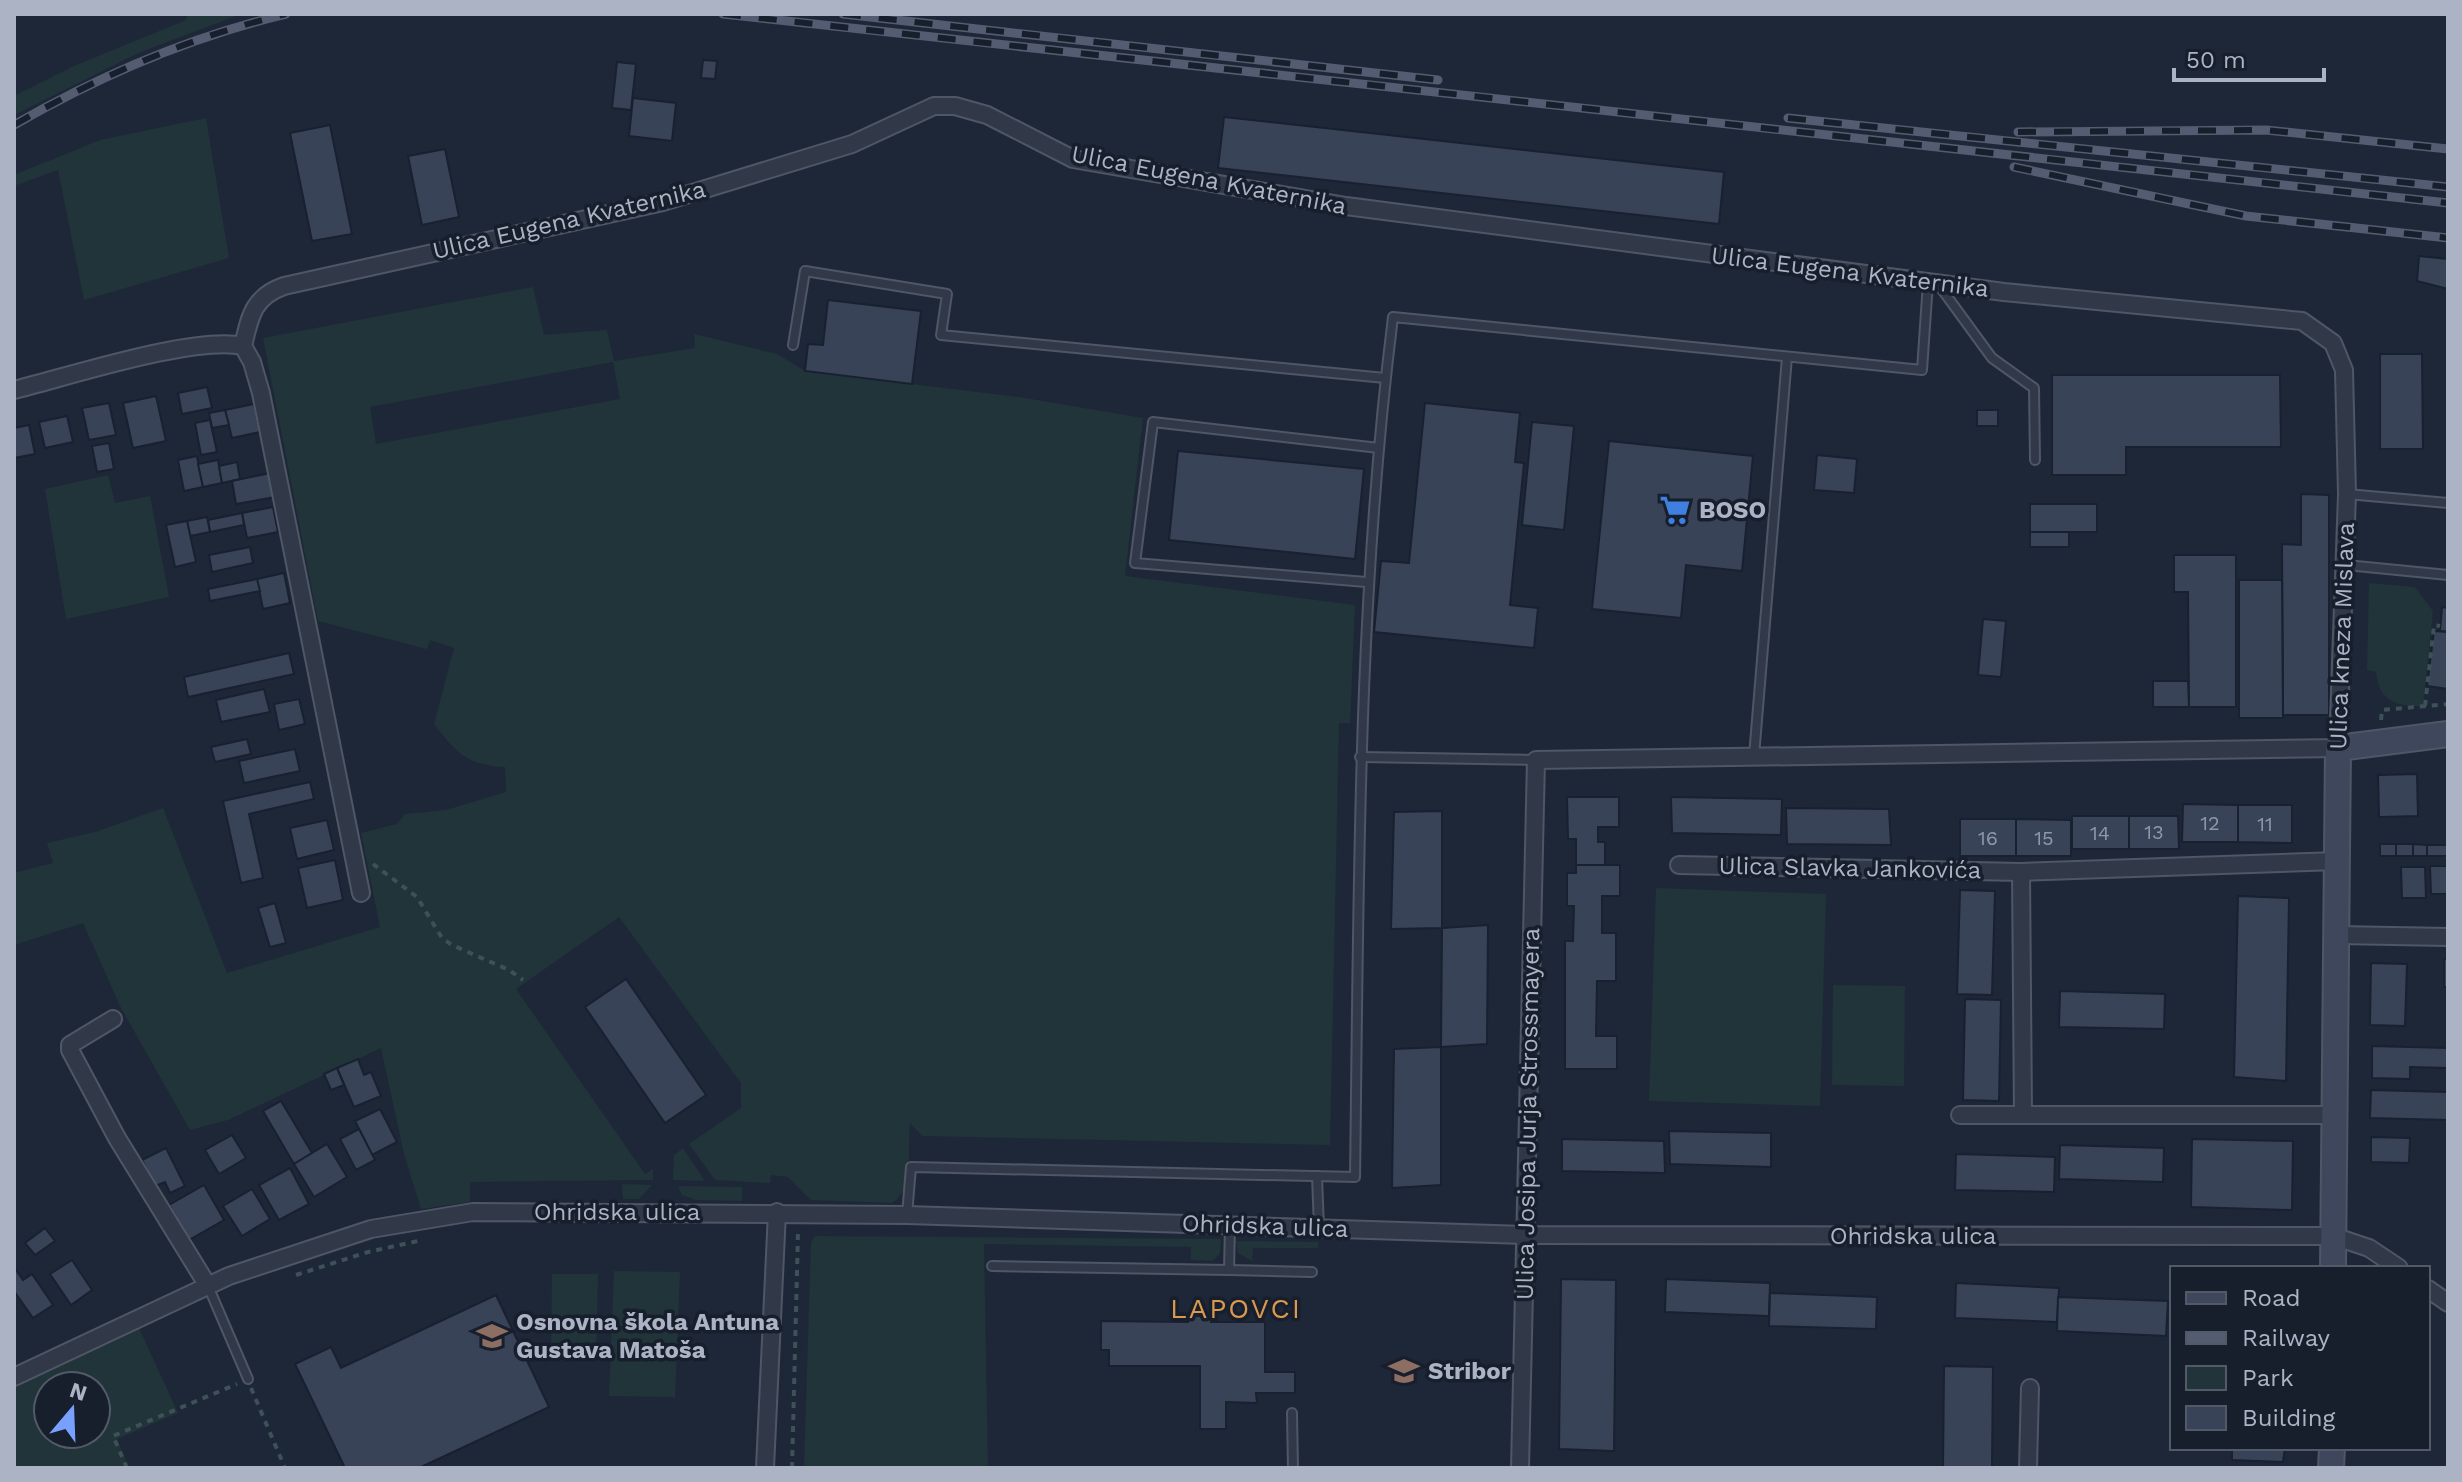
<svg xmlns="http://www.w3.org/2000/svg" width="2462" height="1482" font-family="'Work Sans',sans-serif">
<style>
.green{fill:#203439;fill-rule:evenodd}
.building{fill:#394358;stroke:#19202f;stroke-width:2}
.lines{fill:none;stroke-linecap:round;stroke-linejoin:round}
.service-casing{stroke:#4f5666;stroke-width:12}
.minor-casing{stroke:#4f5666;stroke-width:20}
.secondary-casing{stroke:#4f5666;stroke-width:28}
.path{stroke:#3d5156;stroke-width:4;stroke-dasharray:6 6;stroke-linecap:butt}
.service{stroke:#313948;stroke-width:8}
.minor{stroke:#313948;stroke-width:16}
.secondary{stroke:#3f475c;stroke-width:24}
.rail-casing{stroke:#535c70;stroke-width:9}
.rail{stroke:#171e2c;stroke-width:6;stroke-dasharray:18;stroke-linecap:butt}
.labels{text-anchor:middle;stroke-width:7;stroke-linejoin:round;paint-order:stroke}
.number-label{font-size:20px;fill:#8e97aa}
.street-label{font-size:24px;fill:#abb3c5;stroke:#171e2c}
.poi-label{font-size:24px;font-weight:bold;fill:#abb3c5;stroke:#171e2c;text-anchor:start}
.quarter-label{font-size:28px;letter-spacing:2px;fill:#db9850;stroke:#171e2c}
</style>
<rect width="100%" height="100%" fill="#1e2738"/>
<g class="green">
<path d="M188,14H241L136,54L14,115V96L74,66L186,20Z"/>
<path d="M206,118L229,258L84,300L58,170L14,186V175L100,140Z"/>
<path d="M533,287L544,335L607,330L614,361L695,348L694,334L777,354L805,371L1019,397L1143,418L1125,576L1355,605L1350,723H1339L1330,1145L922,1136L910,1123C907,1147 915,1190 892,1203L811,1200L788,1177L771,1175L770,1183L715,1180L689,1144L741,1108V1083L619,917L516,989L645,1174L653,1169V1180L470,1182V1202L421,1209L404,1154L381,1048L228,1120L190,1130L121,1008L83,923L14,945V873L53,863L47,843L95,832L163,808L227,973L380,927L361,833L397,824L405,814L446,810L506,792L505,767C466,765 457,753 434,724L454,648L430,640L427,649L318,621L263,338ZM613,362L620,399L376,444L370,407Z"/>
<path d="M108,475L115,503L150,496L169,597L66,619L45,489Z"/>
<path d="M2369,583L2415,587L2433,611L2423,706C2398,707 2378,701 2376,672L2367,670Z"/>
<path d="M1656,888L1826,894L1820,1106L1649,1101Z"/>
<path d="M1833,985L1905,986L1904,1086L1832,1085Z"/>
<path d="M683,1148L705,1181L673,1180L674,1155Z"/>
<path d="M622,1184L652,1185L639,1199H623Z"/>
<path d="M678,1186L742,1187V1201L696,1200L682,1195Z"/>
<path d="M815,1236L1221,1239L1220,1253L1213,1261L1191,1260V1247L984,1244L988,1468H804L811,1242Z"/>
<path d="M1236,1241L1318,1242V1248H1253L1252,1261L1238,1253Z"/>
<path d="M614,1271L680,1272L675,1397L609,1396Z"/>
<path d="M552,1274H598L596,1355H551Z"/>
<path d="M139,1328L178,1413L117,1439L129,1468H14V1386ZM48,1386H96V1434H48Z"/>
</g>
<g class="building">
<path d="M703,60L717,61L715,79L701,78Z"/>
<path d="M617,62L636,64L631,110L612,108Z"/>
<path d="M633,98L676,103L672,141L629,136Z"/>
<path d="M1224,117L1724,172L1719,224L1218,168Z"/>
<path d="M330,125L352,234L312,241L290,133Z"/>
<path d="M445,149L459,217L422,225L408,156Z"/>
<path d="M2419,256L2448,259V289L2417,281Z"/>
<path d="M828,300L921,311L912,384L805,371L808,344L823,345Z"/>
<path d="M2380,354H2422L2423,449H2380Z"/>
<path d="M2052,375H2280L2281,447H2126V475H2052Z"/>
<path d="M207,387L212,408L182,414L178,393Z"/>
<path d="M156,396L166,441L133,448L123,403Z"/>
<path d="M109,403L116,435L89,440L82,408Z"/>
<path d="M1425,403L1520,413L1515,462L1524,463L1510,605L1538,608L1534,648L1374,632L1381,561L1409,563Z"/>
<path d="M254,404L260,432L232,438L225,410Z"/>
<path d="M225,410L229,425L212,428L209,413Z"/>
<rect x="1977" y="410" width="21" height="16"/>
<path d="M67,416L73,442L45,448L39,422Z"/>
<path d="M210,420L217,452L201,455L195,423Z"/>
<path d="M1532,422L1574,426L1564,530L1522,525Z"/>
<path d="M29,425L35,454L14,458V428Z"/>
<path d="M1609,441L1753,456L1742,571L1686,565L1681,618L1592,609Z"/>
<path d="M109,443L114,469L97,472L92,446Z"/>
<path d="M1178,451L1364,469L1355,559L1169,540Z"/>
<path d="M1817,455L1857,459L1854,493L1814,490Z"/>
<path d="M197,456L203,487L184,491L178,460Z"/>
<path d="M218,460L222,483L203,487L198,464Z"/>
<path d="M237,462L240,479L222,483L219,466Z"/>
<path d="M270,473L275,497L236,504L232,481Z"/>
<path d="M2301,494L2329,495V715H2283L2282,544L2301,545Z"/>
<rect x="2030" y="504" width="67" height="28"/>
<path d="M273,507L278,532L247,538L242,513Z"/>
<path d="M242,513L244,525L210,532L208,520Z"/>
<path d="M207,517L210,532L190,536L187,521Z"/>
<path d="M187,521L196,562L175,567L166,525Z"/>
<rect x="2030" y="532" width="39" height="15"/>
<path d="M250,547L253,563L212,572L209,555Z"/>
<path d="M2174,555H2236V707H2189L2188,592H2174Z"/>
<path d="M284,573L290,603L263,609L257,579Z"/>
<path d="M257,579L260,591L210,601L208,589Z"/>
<path d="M2239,580H2282L2283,718H2239Z"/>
<path d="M2442,607L2448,608V632L2440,631Z"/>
<path d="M1983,619L2006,621L2001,677L1978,675Z"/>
<path d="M2434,631L2448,632V689L2427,686Z"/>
<path d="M289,653L294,674L188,697L184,677Z"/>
<path d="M2153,681H2188L2189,707H2153Z"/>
<path d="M264,689L270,712L221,722L216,700Z"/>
<path d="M299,699L305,724L279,730L274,704Z"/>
<path d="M247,739L251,754L215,762L211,747Z"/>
<path d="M295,749L300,771L244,783L239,761Z"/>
<path d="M2417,774L2418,816L2379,817L2378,775Z"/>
<path d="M310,782L314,799L249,814L263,878L241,883L223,801Z"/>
<path d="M1567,797H1619V827H1598V842H1605V865H1576V839H1568Z"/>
<path d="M1671,797L1782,799L1781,835L1672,833Z"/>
<path d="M2183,804L2238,805V842H2182Z"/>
<path d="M2238,805H2292V843L2238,842Z"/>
<path d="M1786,808L1889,809L1891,845L1787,844Z"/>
<path d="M1442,811V928L1391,929L1394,812Z"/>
<rect x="2072" y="816" width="57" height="33"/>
<path d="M2129,816H2178L2179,849H2129Z"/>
<rect x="1960" y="819" width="56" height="37"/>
<path d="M2016,819L2071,820V856H2016Z"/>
<path d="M327,820L334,850L297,859L290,828Z"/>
<rect x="2380" y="844" width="16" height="12"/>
<rect x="2396" y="844" width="17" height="12"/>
<path d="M2413,844L2427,845V856H2413Z"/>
<rect x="2427" y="845" width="21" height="11"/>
<path d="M335,860L343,900L307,908L298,868Z"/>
<path d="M1576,865H1620V896H1602V933H1616V981H1597L1596,1036H1617V1069H1565V941H1573L1574,906H1567V873H1576Z"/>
<path d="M2430,866H2448V894H2431Z"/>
<path d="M2401,867H2425L2426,898H2402Z"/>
<path d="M1960,890L1995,891L1992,995L1957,994Z"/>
<path d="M2238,896L2289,898L2286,1081L2234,1077Z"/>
<path d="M275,903L286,943L270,947L258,908Z"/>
<path d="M1488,925L1487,1044L1441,1047L1442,928Z"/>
<rect x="2444" y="959" width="4" height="28"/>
<path d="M2371,963L2407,964L2405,1026L2370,1025Z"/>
<path d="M626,979L706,1095L665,1123L585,1007Z"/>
<path d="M2060,991L2165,994L2164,1029L2059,1027Z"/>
<path d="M1965,999L2001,1000L1999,1101L1963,1100Z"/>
<path d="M2372,1046L2448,1048V1068L2410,1067V1079L2372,1078Z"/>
<path d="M1441,1047V1185L1392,1188L1394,1049Z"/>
<path d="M358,1059L364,1075L371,1072L381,1096L354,1107L337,1068Z"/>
<path d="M337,1068L344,1085L331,1090L324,1074Z"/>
<path d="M2371,1090L2448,1092V1120L2370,1118Z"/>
<path d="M281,1101L312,1153L294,1164L263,1111Z"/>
<path d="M380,1109L397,1142L372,1155L355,1121Z"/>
<path d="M359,1129L375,1160L356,1170L340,1139Z"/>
<path d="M1669,1131L1771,1133V1167L1670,1164Z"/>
<path d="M232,1135L246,1158L219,1174L205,1150Z"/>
<path d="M2371,1137L2410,1138L2409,1163L2371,1162Z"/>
<path d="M1562,1139L1664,1141L1665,1173L1562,1171Z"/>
<path d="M2192,1139L2293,1141L2292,1210L2191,1207Z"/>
<path d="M327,1144L347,1177L314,1197L294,1164Z"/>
<path d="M2060,1145L2164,1148L2163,1182L2059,1179Z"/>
<path d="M166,1148L185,1186L170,1193L165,1182L155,1186L142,1160Z"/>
<path d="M1956,1154L2055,1157L2054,1192L1955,1190Z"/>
<path d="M290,1168L309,1204L279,1220L259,1185Z"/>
<path d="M204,1185L224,1220L189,1240L169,1205Z"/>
<path d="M252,1189L270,1219L242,1236L223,1206Z"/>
<path d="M45,1228L55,1241L35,1255L25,1243Z"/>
<path d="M72,1260L92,1290L71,1305L50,1274Z"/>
<path d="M14,1267L23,1280L32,1274L53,1305L33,1318L14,1291Z"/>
<path d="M1561,1279L1616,1280L1614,1451L1559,1449Z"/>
<path d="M1666,1279L1770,1283L1769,1316L1665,1312Z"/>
<path d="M1956,1283L2059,1288L2057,1322L1955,1318Z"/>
<path d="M1770,1293L1877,1297L1876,1329L1769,1326Z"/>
<path d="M496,1295L549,1407L419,1468H345L295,1364L331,1347L341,1368Z"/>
<path d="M2058,1297L2168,1301L2166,1336L2057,1331Z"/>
<path d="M1188,1316H1211V1322H1265V1372H1295V1393H1256L1257,1403L1226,1402V1429H1200V1366H1109V1350H1101V1321L1188,1322Z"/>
<path d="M1944,1366L1993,1367L1992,1468H1943Z"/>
<path d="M2232,1448H2285L2283,1462L2232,1460Z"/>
</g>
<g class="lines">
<g class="service-casing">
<g id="service">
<path d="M1938,284L1992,358L2034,388L2035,460"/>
<path d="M793,345L805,271L947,294L941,335L1385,378"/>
<path d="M2347,494L2448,503"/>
<path d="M2346,565L2448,575"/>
<path d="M1366,582L1135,563L1153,422L1379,448"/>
<path d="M1754,756L1787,357"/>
<path d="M1360,757L1535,760"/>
<path d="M1317,1176L1319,1228"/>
<path d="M907,1215L911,1167L1355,1177C1359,890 1357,603 1393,317L1922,370L1928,282"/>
<path d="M992,1266L1229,1270L1230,1226"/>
<path d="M1229,1270L1312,1272"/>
<path d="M208,1286L248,1379"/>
<path d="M1292,1413L1293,1468"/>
</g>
</g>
<g class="minor-casing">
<g id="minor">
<path d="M243,346C250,316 253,297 284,286L663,202L852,144L934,106H955L987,115L1073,159L1346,206L2004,292L2302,321L2333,343L2344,370L2347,494L2338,748L1536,760L1520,1468"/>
<path d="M14,390C67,377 195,335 243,346L252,362L261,393L361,893"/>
<path d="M1679,865L2021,872L2338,861"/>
<path d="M2021,872L2023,1115"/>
<path d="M2337,935L2448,937"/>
<path d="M113,1019L70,1045V1050L117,1138L208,1286"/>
<path d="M1960,1115H2336"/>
<path d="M2428,1289L2448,1303"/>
<path d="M14,1377L229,1276L371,1229L473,1212L907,1215L1525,1235L2333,1236L2369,1248L2399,1268"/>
<path d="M765,1468L777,1212"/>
<path d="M2028,1468L2030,1388"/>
</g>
</g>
<g class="secondary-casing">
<g id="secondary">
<path d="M2333,1268L2338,748L2448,734"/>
<path d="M2331,1468L2332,1448"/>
</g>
</g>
<g class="path">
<path d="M2425,706L2434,625L2440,626"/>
<path d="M2381,720L2382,710L2448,704"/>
<path d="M373,864L417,897L442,938L452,945L509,970L523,980"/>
<path d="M296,1275L368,1252L418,1241"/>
<path d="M251,1388L285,1468"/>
<path d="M127,1468L113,1436L237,1384"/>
<path d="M792,1468L798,1232"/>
</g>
<use href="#service" class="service"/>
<use href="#minor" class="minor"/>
<use href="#secondary" class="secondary"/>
<g class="rail-casing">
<g id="rail">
<path d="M723,14L2448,203"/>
<path d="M843,14L1438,80"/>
<path d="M1788,118L2448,187"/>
<path d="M14,125C99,76 190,37 286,14"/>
<path d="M2018,132L2266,130L2448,149"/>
<path d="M2014,167L2246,216L2448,238"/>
</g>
</g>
<use href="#rail" class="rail"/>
</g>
<defs>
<g id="supermarket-bare" transform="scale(2.4)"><path d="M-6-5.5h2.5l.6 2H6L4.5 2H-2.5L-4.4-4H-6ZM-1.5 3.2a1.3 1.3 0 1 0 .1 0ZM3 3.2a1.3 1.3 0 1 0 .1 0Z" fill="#3f7fe0" stroke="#171e2c" stroke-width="2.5" paint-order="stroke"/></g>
<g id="school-bare" transform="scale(2.4)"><path d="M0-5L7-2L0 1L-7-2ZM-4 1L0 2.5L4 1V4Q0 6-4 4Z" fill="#8d6e63" stroke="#171e2c" stroke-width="2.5" paint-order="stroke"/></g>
</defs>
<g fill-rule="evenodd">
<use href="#supermarket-bare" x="1675" y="510"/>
<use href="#school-bare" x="492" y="1336"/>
<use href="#school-bare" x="1404" y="1371"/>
</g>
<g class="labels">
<g class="number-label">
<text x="2210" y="830">12</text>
<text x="2265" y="831">11</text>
<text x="2154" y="839">13</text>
<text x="2100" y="840">14</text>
<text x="1988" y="845">16</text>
<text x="2044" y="845">15</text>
</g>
<g class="street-label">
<text transform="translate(1209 180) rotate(11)" y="8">Ulica Eugena Kvaternika</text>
<text transform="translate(569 220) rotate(-13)" y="8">Ulica Eugena Kvaternika</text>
<text transform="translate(1850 272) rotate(7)" y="8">Ulica Eugena Kvaternika</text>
<text transform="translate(2342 636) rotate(-88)" y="8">Ulica kneza Mislava</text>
<text transform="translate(1850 868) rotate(1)" y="8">Ulica Slavka Jankovića</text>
<text transform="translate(1528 1114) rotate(-89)" y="8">Ulica Josipa Jurja Strossmayera</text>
<text x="617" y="1220">Ohridska ulica</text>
<text transform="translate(1265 1226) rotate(2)" y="8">Ohridska ulica</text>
<text x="1913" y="1244">Ohridska ulica</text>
</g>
<g class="poi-label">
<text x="1699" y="518">BOSO</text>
<text x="516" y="1330">Osnovna škola Antuna<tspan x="516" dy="28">Gustava Matoša</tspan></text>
<text x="1428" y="1379">Stribor</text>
</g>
<g class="quarter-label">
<text x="1236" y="1318">LAPOVCI</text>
</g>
</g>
<rect width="2462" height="1482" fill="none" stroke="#abb3c5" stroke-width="32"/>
<rect x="2170" y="1266" width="260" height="184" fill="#171e2c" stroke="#525a69" stroke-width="2"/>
<rect x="2186" y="1292" width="40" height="12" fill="#3f475c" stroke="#525a69" stroke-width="2"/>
<text x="2242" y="1306" font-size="24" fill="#abb3c5">Road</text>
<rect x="2186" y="1332" width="40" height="12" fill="#535c70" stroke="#525a69" stroke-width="2"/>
<text x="2242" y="1346" font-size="24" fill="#abb3c5">Railway</text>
<rect x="2186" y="1366" width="40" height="24" fill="#203439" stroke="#525a69" stroke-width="2"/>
<text x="2242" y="1386" font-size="24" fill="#abb3c5">Park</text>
<rect x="2186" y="1406" width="40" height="24" fill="#394358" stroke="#525a69" stroke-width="2"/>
<text x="2242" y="1426" font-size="24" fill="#abb3c5">Building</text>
<g transform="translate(72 1410) rotate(19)"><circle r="38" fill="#171e2c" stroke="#525a69" stroke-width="2"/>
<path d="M0-6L14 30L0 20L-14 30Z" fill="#77a0ff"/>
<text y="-12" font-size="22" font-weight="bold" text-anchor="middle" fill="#abb3c5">N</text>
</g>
<path d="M2174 68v12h150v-12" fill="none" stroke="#abb3c5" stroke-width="4"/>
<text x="2186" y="68" font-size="24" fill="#abb3c5" stroke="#171e2c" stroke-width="6" paint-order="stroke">50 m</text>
</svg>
